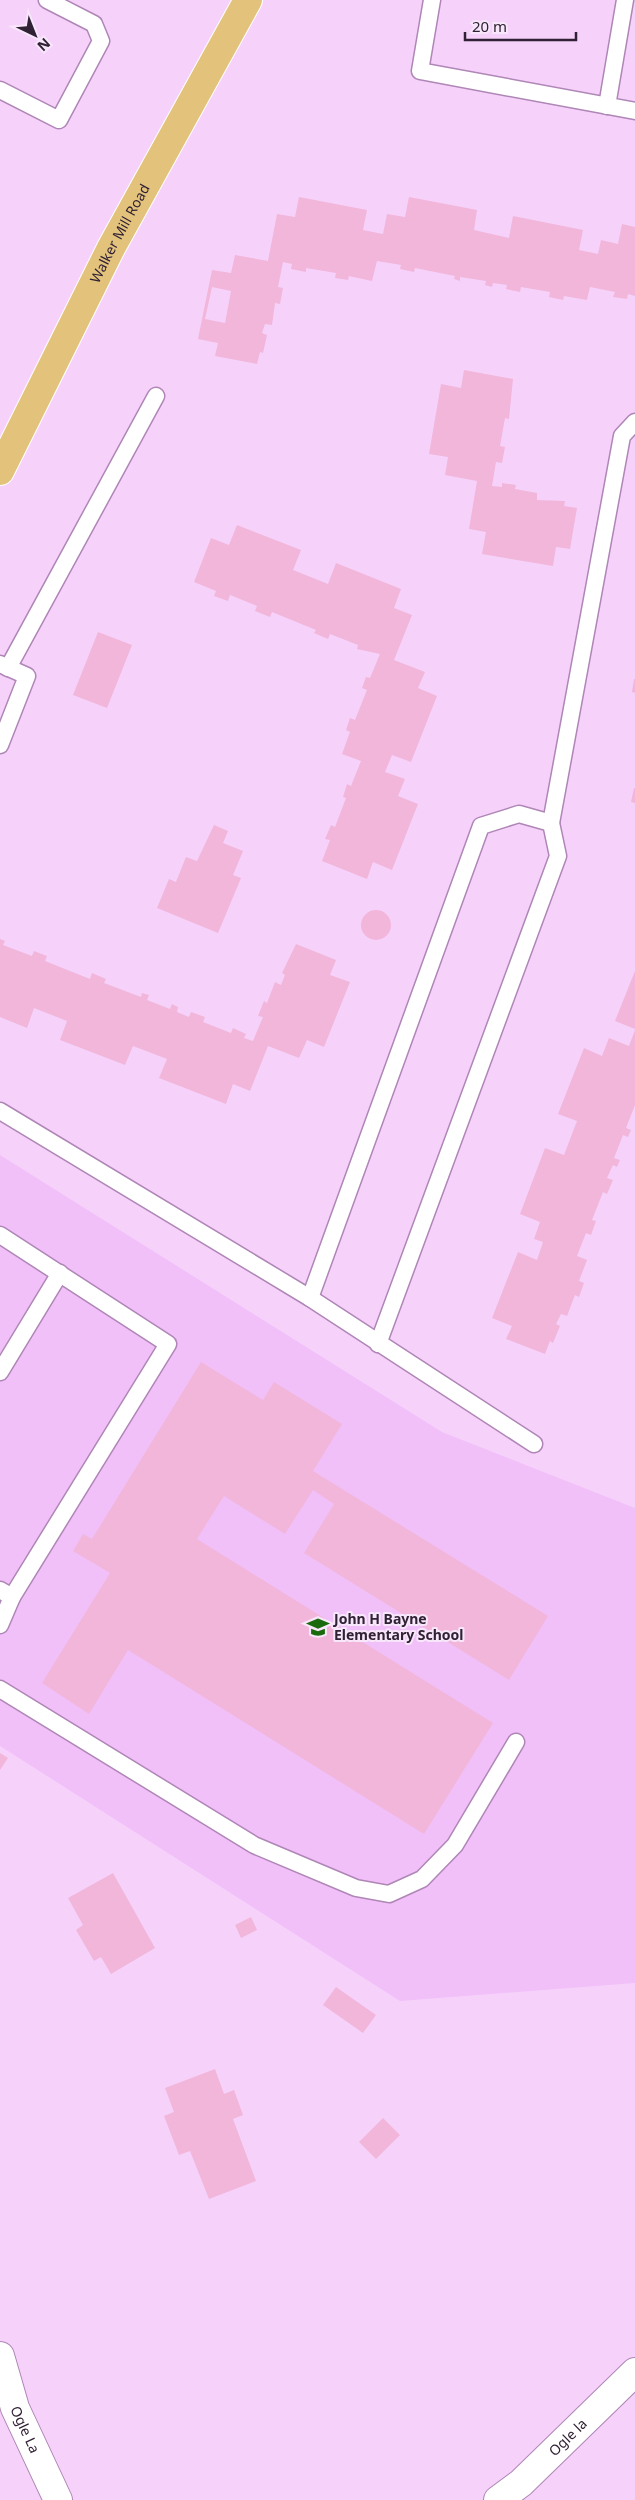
<svg xmlns="http://www.w3.org/2000/svg" width="635" height="2500" font-family="'Noto Sans',sans-serif">
<style>
.built{fill:#f1c0f9}
.building{fill:#f1b6da;fill-rule:evenodd}
.lines{fill:none;stroke-linecap:round;stroke-linejoin:round}
.lane-casing{stroke:#af86b6;stroke-width:19}
.street-casing{stroke:#af86b6;stroke-width:30}
.primary-casing{stroke:#fff;stroke-width:30}
.lane{stroke:#fff;stroke-width:16}
.street{stroke:#fff;stroke-width:28}
.primary{stroke:#e3c37c;stroke-width:28}
.labels{text-anchor:middle;stroke-width:4;stroke-linejoin:round;paint-order:stroke}
.street-label{font-size:14px;fill:#312134;stroke:#f8e7fb}
.poi-label{font-size:14px;font-weight:bold;fill:#312134;stroke:#f8e7fb;text-anchor:start}
</style>
<rect width="100%" height="100%" fill="#f6d2fb"/>
<path class="built" d="M0,1155L442,1432L635,1508V1983L400,2001L0,1746Z"/>
<g class="building">
<path d="M299,197L367,210L363,230L383,234L387,214L405,217L409,197L477,210L474,230L509,238L513,216L583,230L579,250L598,254L601,240L618,244L622,224L635,227V296L628,294L627,299L613,297L615,292L590,287L587,300L564,296L563,300L549,297L550,292L521,287L520,292L506,289L507,285L493,283L492,287L485,285L486,281L460,277V281L454,279L455,276L415,268L414,272L400,269L401,265L377,261L372,281L349,276L348,280L335,278L336,273L306,268V272L291,269L292,264L283,262L278,287L283,288L280,304L275,303L272,325L265,324L262,333L267,335L263,353L260,352L257,364L215,356L218,343L198,339L212,270L231,273L235,255L268,261L277,214L295,217ZM212,287L231,291L225,323L205,319Z"/>
<path d="M464,370L513,379L509,419L505,418L500,446L505,447L502,463L496,462L492,486L502,487V483L516,485L515,489L537,493V500L565,501L564,506L577,508L570,549L556,547L553,566L482,554L486,532L469,529L477,481L445,475L448,457L429,454L441,384L461,388Z"/>
<path d="M237,525L301,550L293,570L328,584L336,563L401,589L394,608L412,615L394,660L425,672L418,688L437,696L411,762L392,755L385,772L405,779L398,796L418,804L392,870L373,862L367,879L322,861L330,840L325,839L331,825L335,827L346,798L343,797L347,784L351,786L361,761L342,754L350,732L346,730L350,718L355,720L367,690L362,688L366,677L370,678L380,654L357,649L358,645L330,634L328,639L314,633L316,630L272,612L270,617L255,611L257,606L230,595L228,601L214,596L216,591L194,582L211,538L229,545Z"/>
<path d="M98,632L132,645L107,708L73,695Z"/>
<path d="M634,679H635V693L632,692Z"/>
<path d="M634,788H635V803L631,802Z"/>
<path d="M214,825L228,831L223,843L243,851L233,875L241,878L218,933L157,908L169,879L176,882L186,857L197,861Z"/>
<circle cx="376" cy="925" r="15"/>
<path d="M0,939L5,941L3,945L32,956L34,951L47,956L45,961L90,979L92,973L106,979L104,983L141,997L142,993L149,995L147,1000L170,1009L172,1004L178,1007L177,1012L189,1017L191,1012L205,1017L203,1022L231,1033L233,1028L246,1034L244,1038L253,1041L263,1017L258,1016L264,1001L267,1003L275,982L281,985L285,975L282,973L296,944L336,960L330,975L350,982L324,1047L307,1040L299,1058L268,1046L250,1091L233,1084L226,1104L159,1078L167,1059L133,1046L125,1065L60,1040L67,1021L34,1008L27,1028L0,1017Z"/>
<path d="M635,971V1029L615,1021Z"/>
<path d="M635,1030V1105L626,1128L631,1130L628,1137L623,1135L614,1158L620,1160L617,1167L613,1165L607,1178L613,1180L607,1194L603,1192L592,1220L596,1221L591,1235L586,1233L577,1256L587,1260L579,1281L584,1283L579,1297L575,1295L567,1316L561,1314L556,1324L560,1326L553,1343L550,1341L545,1354L506,1339L512,1326L492,1318L518,1252L537,1260L543,1242L534,1239L540,1222L520,1214L545,1148L564,1155L577,1121L558,1114L584,1048L602,1056L609,1038L629,1046Z"/>
<path d="M201,1362L263,1400L274,1382L342,1424L313,1471L548,1616L509,1680L304,1553L334,1504L313,1490L285,1534L224,1496L197,1539L493,1723L424,1834L128,1650L89,1714L42,1683L110,1573L73,1551L83,1534L92,1539Z"/>
<path d="M0,1753L8,1758L0,1770Z"/>
<path d="M113,1873L155,1948L111,1974L101,1957L94,1961L76,1930L83,1925L68,1898Z"/>
<path d="M251,1917L257,1930L241,1938L235,1925Z"/>
<path d="M336,1987L376,2015L363,2033L323,2005Z"/>
<path d="M215,2069L224,2094L234,2090L243,2115L233,2119L256,2181L209,2199L190,2151L179,2155L164,2116L174,2112L165,2088Z"/>
<path d="M383,2118L400,2135L376,2159L359,2142Z"/>
</g>
<g class="lines">
<g class="lane-casing">
<g id="lane">
<path d="M432,0L420,71L635,111"/>
<path d="M0,90L59,120L101,41L94,24L47,0"/>
<path d="M607,106L625,0"/>
<path d="M8,668L156,396"/>
<path d="M0,745L27,676L0,664"/>
<path d="M551,823L622,436L635,422"/>
<path d="M0,1111L310,1298L534,1444"/>
<path d="M0,1235L168,1344L12,1597L0,1590"/>
<path d="M310,1298L481,826L519,814L551,823L558,856L378,1344"/>
<path d="M0,1372L60,1273"/>
<path d="M0,1625L12,1597"/>
<path d="M0,1689L254,1845L356,1888L389,1894L422,1879L455,1845L516,1742"/>
</g>
</g>
<g class="street-casing">
<g id="street">
<path id="s1" d="M0,2356L15,2408L58,2500"/>
<path id="s2" d="M498,2500L521,2483L635,2372"/>
</g>
</g>
<g class="primary-casing">
<g id="primary">
<path id="s3" d="M0,471L111,248L248,0"/>
</g>
</g>
<use href="#lane" class="lane"/>
<use href="#street" class="street"/>
<use href="#primary" class="primary"/>
</g>
<defs>
<g id="school-bare" transform="scale(1.725)"><path d="M0-5L7-2L0 1L-7-2ZM-4 1L0 2.5L4 1V4Q0 6-4 4Z" fill="#196a0d" stroke="#f8e7fb" stroke-width="2.5" paint-order="stroke"/></g>
</defs>
<g fill-rule="evenodd">
<use href="#school-bare" x="318" y="1627"/>
</g>
<g class="labels">
<g class="street-label">
<text dy="5" stroke="none"><textPath href="#s3" startOffset="266">Walker Mill Road</textPath></text>
<text dy="5" stroke="none"><textPath href="#s1" startOffset="78">Ogle La</textPath></text>
<text dy="5" stroke="none"><textPath href="#s2" startOffset="94">Ogle la</textPath></text>
</g>
<g class="poi-label">
<text x="334" y="1624">John H Bayne<tspan x="334" dy="16">Elementary School</tspan></text>
</g>
</g>
<g transform="translate(35 35) rotate(137)" stroke="#f8e7fb" stroke-width="4" paint-order="stroke">
<path d="M0-4L9 19L0 12L-9 19Z" fill="#312134"/>
<text y="-8" font-size="14" font-weight="bold" text-anchor="middle" fill="#312134">N</text>
</g>
<path d="M465 32v8h111v-8" fill="none" stroke="#312134" stroke-width="2.5"/>
<text x="472" y="32" font-size="15" fill="#312134" stroke="#f8e7fb" stroke-width="4" paint-order="stroke">20 m</text>
</svg>
